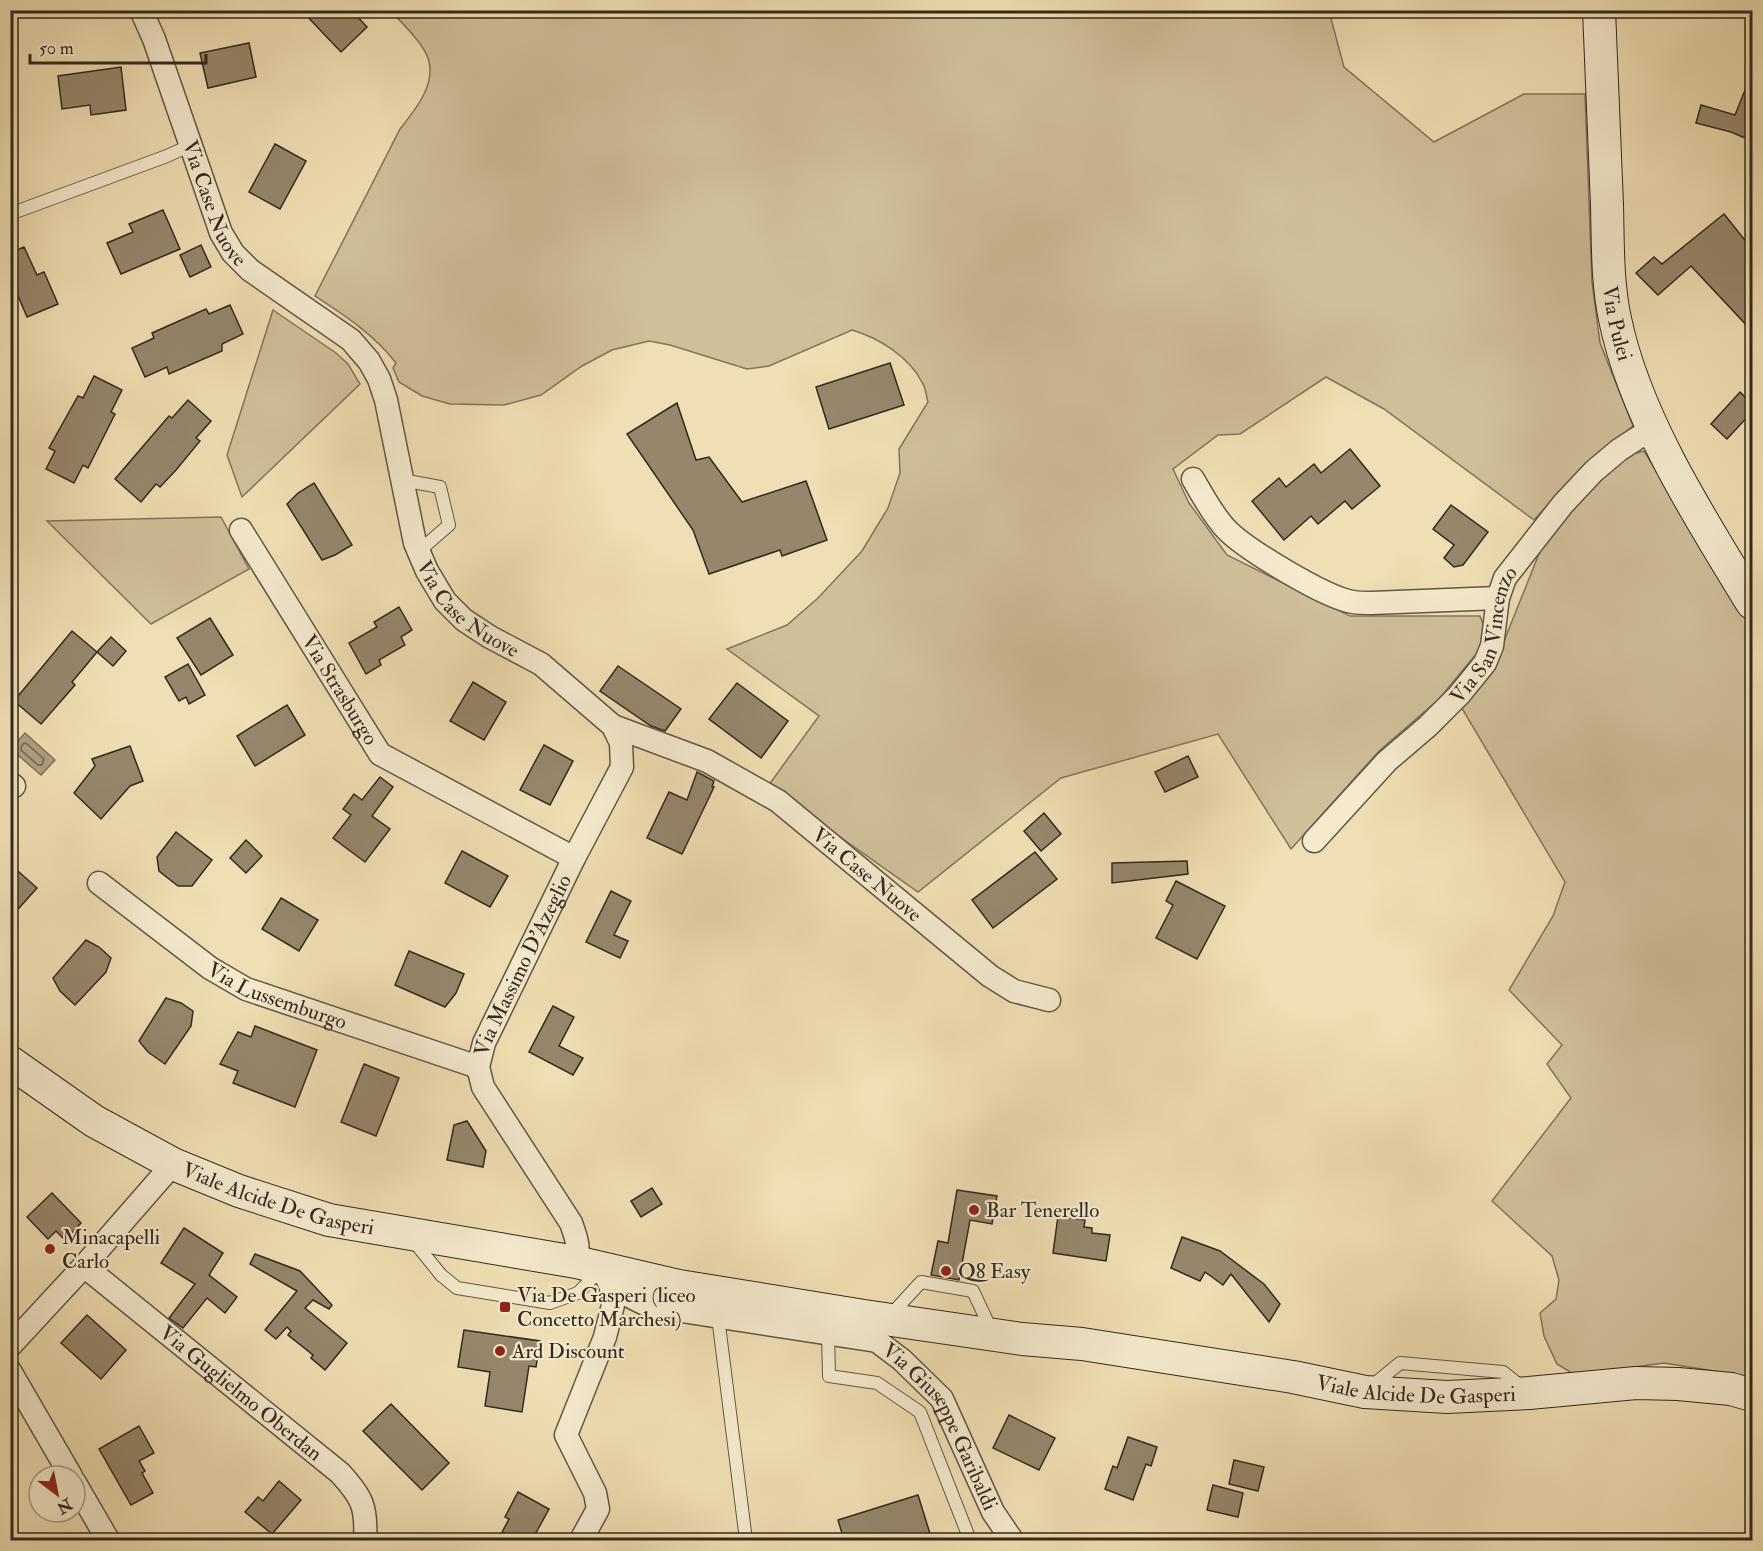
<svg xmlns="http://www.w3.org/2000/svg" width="1763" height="1551" font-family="'IM FELL Double Pica',serif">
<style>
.green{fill:#d0c09a;stroke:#82745c;stroke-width:1.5}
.water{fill:#b0a181;stroke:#7e7159;stroke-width:1.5}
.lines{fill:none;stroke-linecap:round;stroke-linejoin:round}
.shore{stroke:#72644f;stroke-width:1.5}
.building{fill:#96876c;stroke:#34281d;stroke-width:1.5}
.lane-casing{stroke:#635643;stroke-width:14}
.street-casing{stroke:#635643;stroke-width:25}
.secondary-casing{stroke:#34281d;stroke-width:34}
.lane{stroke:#f5eace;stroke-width:12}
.street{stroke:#f5eace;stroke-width:22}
.secondary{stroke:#f5eace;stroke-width:32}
.poi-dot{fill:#8f2418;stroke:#f5eace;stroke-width:2}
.labels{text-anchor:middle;stroke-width:4.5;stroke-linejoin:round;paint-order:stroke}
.street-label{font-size:21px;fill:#34281d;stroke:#f5eace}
.poi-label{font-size:21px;fill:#34281d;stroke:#f5eace;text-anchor:start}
</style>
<rect width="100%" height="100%" fill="#f0dfb4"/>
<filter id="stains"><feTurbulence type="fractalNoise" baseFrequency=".00333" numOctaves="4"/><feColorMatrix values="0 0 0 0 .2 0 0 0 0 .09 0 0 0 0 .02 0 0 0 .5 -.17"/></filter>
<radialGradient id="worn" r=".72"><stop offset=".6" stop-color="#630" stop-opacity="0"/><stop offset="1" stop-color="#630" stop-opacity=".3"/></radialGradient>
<g class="green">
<path d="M391,11H1329L1344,67L1434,142L1524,94H1585L1592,282L1600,343L1633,426L1581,468L1534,520L1384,409L1326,377L1240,434L1218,435L1173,469L1189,503L1227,555L1350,616H1480L1486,632L1477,653L1439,699L1379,751L1291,849L1218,734L1061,778L918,892L768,786L819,716L727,649L787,625L818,598L862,551L888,508L900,473L899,449L928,402C926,396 926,389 923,384C910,357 879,338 852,330L769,366L747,369L670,345L649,341L612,350L582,366L541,395L504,405L450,404L422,396L399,382L393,368L396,363C375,335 344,315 315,296L400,129C415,110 437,84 428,58C423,43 401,22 391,11Z"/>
<path d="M273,310L336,353L348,364L360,384L242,497L227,455Z"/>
<path d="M1644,451L1752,627V1377L1664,1363L1575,1375L1557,1364L1544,1336L1540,1313L1556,1299L1559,1280L1552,1256L1492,1201L1571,1098L1547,1064L1562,1045L1509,990L1553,916L1565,882L1460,705L1496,661L1541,549L1600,475L1626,456Z"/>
<path d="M221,517L249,569L151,624L47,521Z"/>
</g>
<path class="water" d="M25,733L55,760L41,775L11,749Z"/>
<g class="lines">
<path class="shore" d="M24,743L27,744L44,759L42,765H38L21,750V747Z"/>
</g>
<g class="building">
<path d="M301,10H351L367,27L341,52Z"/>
<path d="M249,43L256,77L208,88L200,53Z"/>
<path d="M121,67L126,110L91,115L90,105L62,109L58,76Z"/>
<path d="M1752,73V141L1731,132L1696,123L1701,105L1735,115Z"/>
<path d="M275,144L306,161L280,209L249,192Z"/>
<path d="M163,210L180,249L121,274L107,243L133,232L129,224Z"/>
<path d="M1724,214L1752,249V331L1691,266L1658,295L1636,273L1654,257L1662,264Z"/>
<path d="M201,245L211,267L190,277L180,255Z"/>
<path d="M24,247L37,275L44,272L58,304L27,317L16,291L10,293V253Z"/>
<path d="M230,305L243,334L222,344V351L169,374L167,367L145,377L132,348L154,338L152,333L206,309L209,314Z"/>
<path d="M890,363L904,405L829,429L816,387Z"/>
<path d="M94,376L122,390L111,412L115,414L88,468L83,465L74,483L46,469L55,451L49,448L78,396L83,398Z"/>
<path d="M1740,392L1752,404V412L1727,439L1711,424Z"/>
<path d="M188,400L211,421L196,438L200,441L176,470L160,487L156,484L141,502L115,479L169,416L172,418Z"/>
<path d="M677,403L696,460L709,457L742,502L806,481L827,540L782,556L780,550L709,574L693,530L627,434Z"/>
<path d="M1350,449L1380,486L1352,509L1345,501L1318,524L1311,516L1284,540L1252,501L1279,478L1286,487L1314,464L1321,473Z"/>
<path d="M314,483L352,545L335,555L322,560L287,504L298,493Z"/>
<path d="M1451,505L1488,532L1463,565L1454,567L1444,558L1454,545L1433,529Z"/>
<path d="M399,607L412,630L401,637L405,645L379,660L381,665L366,674L349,643L377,627L374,622Z"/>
<path d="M210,618L233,655L201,675L177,638Z"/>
<path d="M72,631L97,652L72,682L75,685L41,724L14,701Z"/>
<path d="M111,637L126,651L113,666L97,652Z"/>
<path d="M188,664L205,695L189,704L186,697L179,701L165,677Z"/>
<path d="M618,666L681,709L665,731L651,726L600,691Z"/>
<path d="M473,682L506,702L484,740L450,721Z"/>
<path d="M737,683L788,721L761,758L709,719Z"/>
<path d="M287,705L305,735L255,766L237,736Z"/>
<path d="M544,745L573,761L550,805L520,790Z"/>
<path d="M130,746L143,781L130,786L101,819L74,793L95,766L92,759Z"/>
<path d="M1188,756L1198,777L1165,792L1155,772Z"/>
<path d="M697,772L714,781L712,787H714L682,854L647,838L669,792L687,800Z"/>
<path d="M380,777L393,787L372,816L390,829L365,862L333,838L351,815L343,809L354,794L362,800Z"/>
<path d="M1044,813L1061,834L1041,851L1024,831Z"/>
<path d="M176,832L212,860L192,886H178L159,871L157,857Z"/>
<path d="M246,840L262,856L246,873L230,858Z"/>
<path d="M462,851L508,876L490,907L445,883Z"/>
<path d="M1035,852L1057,879L993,928L972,900Z"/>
<path d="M1187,861L1188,874L1112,883V863Z"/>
<path d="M10,864L37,888L10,918Z"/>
<path d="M1176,881L1225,906L1197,959L1156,938L1173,905L1166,901Z"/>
<path d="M611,891L631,901L614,935L628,941L620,958L586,942Z"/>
<path d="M281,898L318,920L299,951L262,929Z"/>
<path d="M86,940L99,947L111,958L106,972L75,1005L60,991L53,978Z"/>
<path d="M409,951L464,974L456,993L445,1007L395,985Z"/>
<path d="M166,998L181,1003L193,1011L191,1026L165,1064L148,1052L139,1041Z"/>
<path d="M553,1006L574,1017L559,1046L583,1058L573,1075L529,1052Z"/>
<path d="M255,1026L317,1050L295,1107L233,1083L238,1071L220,1064L238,1032L251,1037Z"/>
<path d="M364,1064L399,1078L376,1136L341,1122Z"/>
<path d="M467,1121L486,1151L483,1167L447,1160L454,1125Z"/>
<path d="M652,1188L662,1204L641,1217L631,1201Z"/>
<path d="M957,1190L997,1196L992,1224L970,1220L959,1280L931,1275L938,1241L948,1243Z"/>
<path d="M52,1193L81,1223L65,1240L56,1231L48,1239L27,1217Z"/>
<path d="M1058,1216L1085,1220L1084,1227L1092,1228V1233L1110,1235L1106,1261L1053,1253Z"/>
<path d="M184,1228L223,1253L209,1275L237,1297L225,1313L207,1298L183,1328L169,1318L195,1284L161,1263Z"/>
<path d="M1182,1237L1220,1251L1264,1284L1280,1304L1269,1322L1231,1274L1223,1285L1205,1272L1200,1281L1171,1268Z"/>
<path d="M255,1254L300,1271L332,1305L329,1309L313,1300L305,1308L347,1343L325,1370L311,1358L313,1355L288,1335L291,1331L287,1327L276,1339L265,1330L297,1291L250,1264Z"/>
<path d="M87,1315L126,1350L101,1379L61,1343Z"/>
<path d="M464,1330L540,1341L536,1367L529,1366L522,1412L485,1406L490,1372L458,1367Z"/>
<path d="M391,1404L449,1463L422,1490L363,1431Z"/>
<path d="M1009,1415L1055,1438L1039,1470L993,1448Z"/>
<path d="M139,1426L154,1453L139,1461L145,1471L142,1473L153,1493L131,1505L99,1449Z"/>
<path d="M1128,1437L1157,1447L1151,1466L1146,1464L1133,1500L1105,1489L1113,1466L1117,1468Z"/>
<path d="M1234,1460L1264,1467L1258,1491L1229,1484Z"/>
<path d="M279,1481L301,1500L272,1534L245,1512L258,1497L263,1501Z"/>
<path d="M1213,1485L1243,1493L1238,1517L1207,1510Z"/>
<path d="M518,1492L549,1509L532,1540H498L509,1519L505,1517Z"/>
<path d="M918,1495L932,1540H844L838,1520Z"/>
</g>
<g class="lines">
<g class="lane-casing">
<g id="lane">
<path d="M10,214L167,156L191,145"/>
<path d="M402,480L440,487L449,525L419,551"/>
<path d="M412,1239L441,1275L457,1288L550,1303L578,1293L600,1270"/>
<path d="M898,1307L921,1282L973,1291L987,1321"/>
<path d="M718,1317L746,1540"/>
<path d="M828,1334L829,1376L877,1383L920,1412L970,1540"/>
<path d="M1372,1386L1400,1363L1503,1372L1523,1388"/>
</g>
</g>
<g class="street-casing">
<g id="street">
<path id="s1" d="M141,10L154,39L221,233L233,253L250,270L351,340L369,361L379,379L386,400L415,543L427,571L445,601L464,620L490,637L541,664L613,726L707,761L778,801L990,976L1014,991L1049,1000"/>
<path d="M1193,479C1203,496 1212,514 1226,529C1245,549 1326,598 1353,602C1359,603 1366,603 1372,603L1498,598"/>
<path id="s2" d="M241,530L380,754L574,858"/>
<path d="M10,783L14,786"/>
<path id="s3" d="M1314,841L1387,761L1428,726L1459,695L1485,663L1492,646L1498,598L1505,578L1563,504L1594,471L1619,450L1653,428"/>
<path id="s4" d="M99,883L210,968L246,989L478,1067"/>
<path id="s5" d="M576,1262C580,1247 576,1237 571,1223L483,1087L478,1067L484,1043L574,858L622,767L621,743L613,726"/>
<path id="s6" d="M84,1266L340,1473C362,1497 367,1507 365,1540"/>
<path d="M611,1287L649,1306L877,1341"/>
<path id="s7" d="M870,1329L877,1341L902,1360L942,1399L993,1512L1012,1540"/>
<path d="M10,1346L84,1266L173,1164"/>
<path d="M10,1371L71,1476"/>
<path d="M75,1483L108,1540"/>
<path d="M581,1540L598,1509L595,1493L566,1435L605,1337L613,1305L611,1287L602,1268"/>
</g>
</g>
<g class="secondary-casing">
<g id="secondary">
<path id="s8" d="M1599,10C1602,75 1604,140 1607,205C1608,243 1607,282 1615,319C1635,417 1700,518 1752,603"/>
<path id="s9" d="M10,1062L94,1121L173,1164L239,1191L329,1220L576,1262L679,1286L864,1316L1022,1339L1082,1344L1293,1377L1365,1392L1447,1397L1529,1393L1636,1383L1678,1384L1731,1389L1752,1395"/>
</g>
</g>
<use href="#lane" class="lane"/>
<use href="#street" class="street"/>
<use href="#secondary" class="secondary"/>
</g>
<g class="poi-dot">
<circle cx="974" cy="1210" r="6"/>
<circle cx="50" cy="1249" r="6"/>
<circle cx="946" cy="1271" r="6"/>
<rect x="499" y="1301" width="12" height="12" rx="3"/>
<circle cx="500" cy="1351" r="6"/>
</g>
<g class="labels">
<g class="street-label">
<text dy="7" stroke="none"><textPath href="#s1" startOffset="207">Via Case Nuove</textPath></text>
<text dy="7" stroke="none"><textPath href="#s8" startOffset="314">Via Pulei</textPath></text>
<text dy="7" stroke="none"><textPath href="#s1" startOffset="711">Via Case Nuove</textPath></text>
<text dy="7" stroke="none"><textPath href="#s3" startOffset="273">Via San Vincenzo</textPath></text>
<text dy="7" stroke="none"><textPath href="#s2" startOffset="188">Via Strasburgo</textPath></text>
<text dy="7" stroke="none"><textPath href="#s1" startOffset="1197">Via Case Nuove</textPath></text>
<text dy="7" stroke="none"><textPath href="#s5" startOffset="334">Via Massimo D'Azeglio</textPath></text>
<text dy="7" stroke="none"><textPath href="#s4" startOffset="213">Via Lussemburgo</textPath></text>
<text dy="7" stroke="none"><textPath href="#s9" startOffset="304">Viale Alcide De Gasperi</textPath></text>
<text dy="7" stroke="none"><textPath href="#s9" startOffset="1460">Viale Alcide De Gasperi</textPath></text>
<text dy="7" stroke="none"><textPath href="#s6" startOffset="202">Via Guglielmo Oberdan</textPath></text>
<text dy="7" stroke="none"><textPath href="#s7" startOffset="123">Via Giuseppe Garibaldi</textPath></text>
</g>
<g class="poi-label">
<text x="986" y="1217">Bar Tenerello</text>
<text x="62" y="1244">Minacapelli<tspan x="62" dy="24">Carlo</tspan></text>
<text x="958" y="1278">Q8 Easy</text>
<text x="517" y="1302">Via De Gasperi (liceo<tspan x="517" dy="24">Concetto Marchesi)</tspan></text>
<text x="512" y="1358">Ard Discount</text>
</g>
</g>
<rect width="1763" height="1551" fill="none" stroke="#f0dfb4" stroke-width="36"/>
<rect x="12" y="12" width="1739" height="1527" fill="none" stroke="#34281d" stroke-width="3"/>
<rect x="18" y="18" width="1727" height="1515" fill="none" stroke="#34281d" stroke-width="1.5"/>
<g transform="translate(57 1494) rotate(148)"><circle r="28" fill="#f5eace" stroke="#a89c87" stroke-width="1.5"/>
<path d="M0-4.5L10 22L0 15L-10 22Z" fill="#8f2418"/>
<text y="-9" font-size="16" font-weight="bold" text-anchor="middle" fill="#34281d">N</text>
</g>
<path d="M30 54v9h176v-9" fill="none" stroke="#34281d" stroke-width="3"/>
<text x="39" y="54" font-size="18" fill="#34281d" stroke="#f5eace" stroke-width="4.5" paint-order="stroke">50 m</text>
<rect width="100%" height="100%" filter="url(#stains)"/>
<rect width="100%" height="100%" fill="url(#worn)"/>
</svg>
